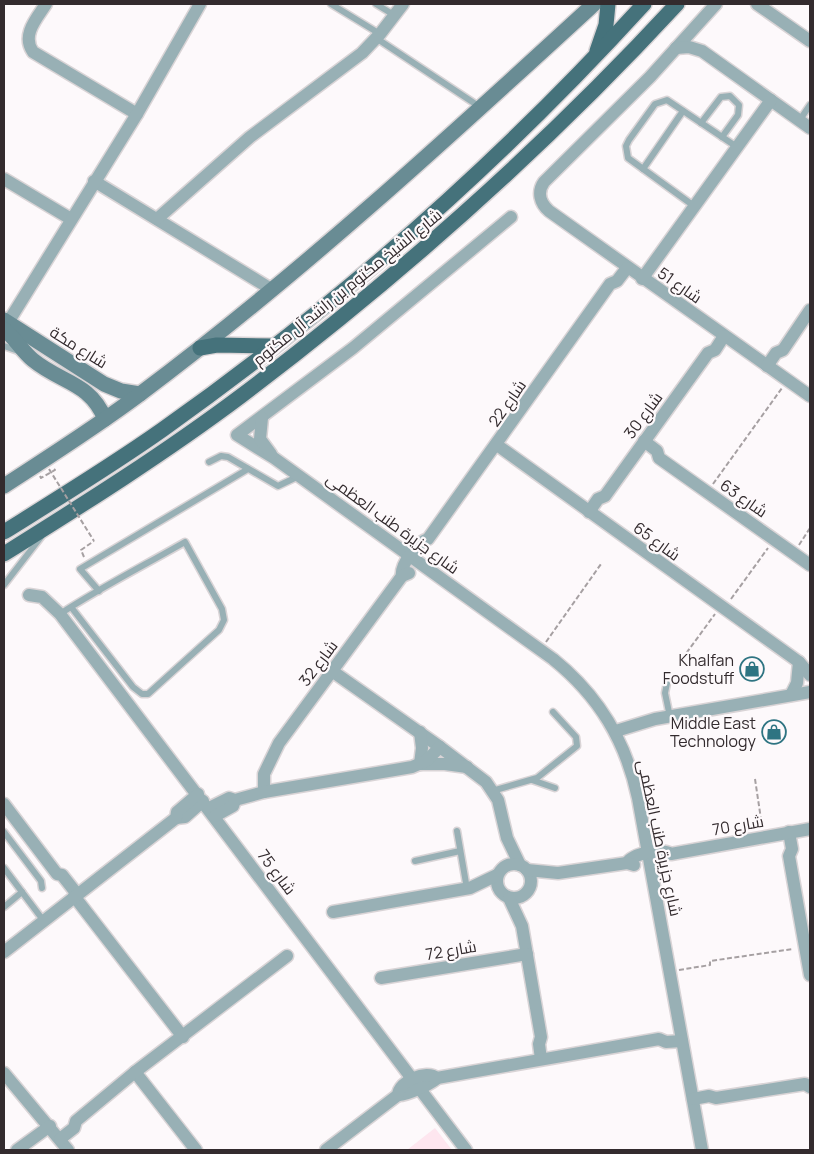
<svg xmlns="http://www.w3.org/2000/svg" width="814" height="1154" font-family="Manrope,Cairo,sans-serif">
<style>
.built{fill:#fee6ef}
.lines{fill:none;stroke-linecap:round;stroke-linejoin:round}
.lane-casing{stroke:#d9d4d6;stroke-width:9}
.street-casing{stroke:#d9d4d6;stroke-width:15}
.secondary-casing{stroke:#d9d4d6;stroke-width:18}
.primary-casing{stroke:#d9d4d6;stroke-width:18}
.path{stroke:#a6a0a2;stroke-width:2;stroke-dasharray:5 2.5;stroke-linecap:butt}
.lane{stroke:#98b0b5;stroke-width:6}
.street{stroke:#98b0b5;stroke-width:12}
.secondary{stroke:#698c94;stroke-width:15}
.primary{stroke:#45727b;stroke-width:15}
.path-bridge{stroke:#a6a0a2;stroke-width:2;stroke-dasharray:5 2.5;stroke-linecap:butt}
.labels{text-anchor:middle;stroke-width:4.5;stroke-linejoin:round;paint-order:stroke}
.street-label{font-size:16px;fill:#332b2e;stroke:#fdf9fb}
.poi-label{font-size:16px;fill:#332b2e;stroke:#fdf9fb;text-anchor:end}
</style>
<rect width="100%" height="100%" fill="#fdf9fb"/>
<path class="built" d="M435,1128L452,1150H407Z"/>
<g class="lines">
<g class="lane-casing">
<g id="lane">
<path d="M331,4L380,34"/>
<path d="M376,4L394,15"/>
<path d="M376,38L480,107"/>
<path d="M799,121L810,105"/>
<path d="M701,123L721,97L730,96L739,105L738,115L722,137"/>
<path d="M643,169L683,111"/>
<path d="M694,206L628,158L626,146L629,140L655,104L667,100L737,147"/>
<path d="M4,346L21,352"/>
<path d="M209,462L221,456L228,457L278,486L299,476"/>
<path d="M4,585L41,537"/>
<path d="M99,591L80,569L248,469"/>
<path d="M60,614C100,588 143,566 185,542L222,609L224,620L219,630L148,694H142L133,687L71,607"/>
<path d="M667,683L665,693L670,717"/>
<path d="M532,780L555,788"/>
<path d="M492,791L537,778L577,746L576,737L553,712"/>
<path d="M457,831L467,889"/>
<path d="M4,832L41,881L42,888"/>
<path d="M415,861L460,851"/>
<path d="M4,868L43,920"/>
<path d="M4,907L22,892"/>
</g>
</g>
<g class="street-casing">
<g id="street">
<path d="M46,4C37,18 21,35 33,52L137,114"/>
<path d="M716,4L650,77L544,182C537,192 540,203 549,211L810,396"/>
<path d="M757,4L810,41"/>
<path d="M676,48L689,47L702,51L810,128"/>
<path d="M4,179L71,219"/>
<path d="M94,181L271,289"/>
<path d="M511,217L353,348L237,435L274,458L553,659C599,696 626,741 638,798L702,1150"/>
<path d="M157,219L250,137L362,53L380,34L403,4"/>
<path d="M642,279L771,100"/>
<path d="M4,329L137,114L200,4"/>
<path d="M767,366L776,353L783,350L810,310"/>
<path d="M262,418L260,439L271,454"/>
<path d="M644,441L657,451L659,458L810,565"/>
<path d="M497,445L799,662L810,675"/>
<path d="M589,512L598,499L605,496L708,353L715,350L724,336"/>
<path d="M402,576C400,565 417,542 428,539L610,284L617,281L627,268"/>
<path d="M29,595L42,597L60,614L466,1150"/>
<path d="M332,671L440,747L486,782L498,800L507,838L520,865"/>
<path d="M791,695L797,683L799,662"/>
<path d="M616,731L655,719L810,692"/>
<path d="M420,732L422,748L420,764"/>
<path d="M420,764H445L467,767"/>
<path d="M264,792V774L279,743L402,576L409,573"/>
<path d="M4,804L57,874L62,875L77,894"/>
<path d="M209,808L229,798L235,800L264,792L412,767L426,761L440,747"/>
<path d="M215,816L233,806L235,800"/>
<path d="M176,818L185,817L203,801"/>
<path d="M789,832L792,849L789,856L810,975"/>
<path d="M627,863C633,853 662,848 671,854L810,829"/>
<circle cx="514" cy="881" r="17"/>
<path d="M527,870L558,873L627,863L634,865"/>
<path d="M74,896L183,1037"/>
<path d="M509,898L522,926L541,1037L539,1044L541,1059"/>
<path d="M333,912L470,888L497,875"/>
<path d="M4,952L176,818L177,812L198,794"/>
<path d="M381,978L527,954"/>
<path d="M135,1072L196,1150"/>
<path d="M4,1073L68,1150"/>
<path d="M398,1095C403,1097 434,1083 437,1078"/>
<path d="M693,1099L709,1096L716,1098L805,1084L810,1087"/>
<path d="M60,1139L74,1128L76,1121L135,1072L287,956"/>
<path d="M17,1150L50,1126"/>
<path d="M326,1150L398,1095C399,1081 426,1069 437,1078L659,1039L666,1042L682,1041"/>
</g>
</g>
<g class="secondary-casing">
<g id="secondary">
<path d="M4,320L104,384L121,391L140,394"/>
<path d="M4,329C15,338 22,351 33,360C61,383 90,382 105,419"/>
<path d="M4,486C50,456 96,427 140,394C299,275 448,138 594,4"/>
</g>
</g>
<g class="primary-casing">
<g id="primary">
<path d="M597,51L606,25L608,4"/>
<path d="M200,348L217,345L274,346"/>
<path d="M4,532C57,499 111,466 162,430C337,306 500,162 644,4"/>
<path d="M4,554C84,504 165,453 241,396C397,278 544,148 677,4"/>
</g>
</g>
<g class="path">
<path d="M40,476L41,478L55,470L54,469"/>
<path d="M713,484L782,388"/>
<path d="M799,545L810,528"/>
<path d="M84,557L81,550L94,541"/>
<path d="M731,599L768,548"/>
<path d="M546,642L601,564"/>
<path d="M682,659L715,614"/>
<path d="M755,779L762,826"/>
<path d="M679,970L710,965V961L793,949"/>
</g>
<use href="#lane" class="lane"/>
<use href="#street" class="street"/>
<use href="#secondary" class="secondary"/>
<use href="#primary" class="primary"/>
<path class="path-bridge" d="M49,469L94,541"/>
</g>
<defs>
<g id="shop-ring" transform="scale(1.25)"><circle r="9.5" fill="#fdf9fb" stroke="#2e7482" stroke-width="1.5"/><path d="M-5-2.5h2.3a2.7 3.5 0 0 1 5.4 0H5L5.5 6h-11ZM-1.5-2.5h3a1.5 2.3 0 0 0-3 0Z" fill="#2e7482"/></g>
</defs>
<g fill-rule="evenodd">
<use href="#shop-ring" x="752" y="669"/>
<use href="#shop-ring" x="774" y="732"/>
</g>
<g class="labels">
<g class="street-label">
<text transform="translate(680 285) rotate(35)" y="6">شارع 51</text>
<text transform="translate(347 287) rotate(-39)" y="6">شارع الشيخ مكتوم بن راشد آل مكتوم</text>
<text transform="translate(79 347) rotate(32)" y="6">شارع مكة</text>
<text transform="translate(507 403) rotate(-55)" y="6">شارع 22</text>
<text transform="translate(643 415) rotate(-54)" y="6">شارع 30</text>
<text transform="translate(744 498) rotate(35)" y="6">شارع 63</text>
<text transform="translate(393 523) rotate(36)" y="6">شارع جزيرة طنب العظمى</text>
<text transform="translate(657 541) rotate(36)" y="6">شارع 65</text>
<text transform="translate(318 663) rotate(-53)" y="6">شارع 32</text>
<text transform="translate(738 825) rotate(-10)" y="6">شارع 70</text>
<text transform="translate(660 838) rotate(78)" y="6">شارع جزيرة طنب العظمى</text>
<text transform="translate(277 872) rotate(53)" y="6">شارع 75</text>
<text transform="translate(451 950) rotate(-10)" y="6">شارع 72</text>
</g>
<g class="poi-label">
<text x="734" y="666">Khalfan<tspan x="734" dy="18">Foodstuff</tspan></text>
<text x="756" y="729">Middle East<tspan x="756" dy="18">Technology</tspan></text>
</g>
</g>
<rect width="814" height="1154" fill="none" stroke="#332b2e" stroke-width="10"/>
</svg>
